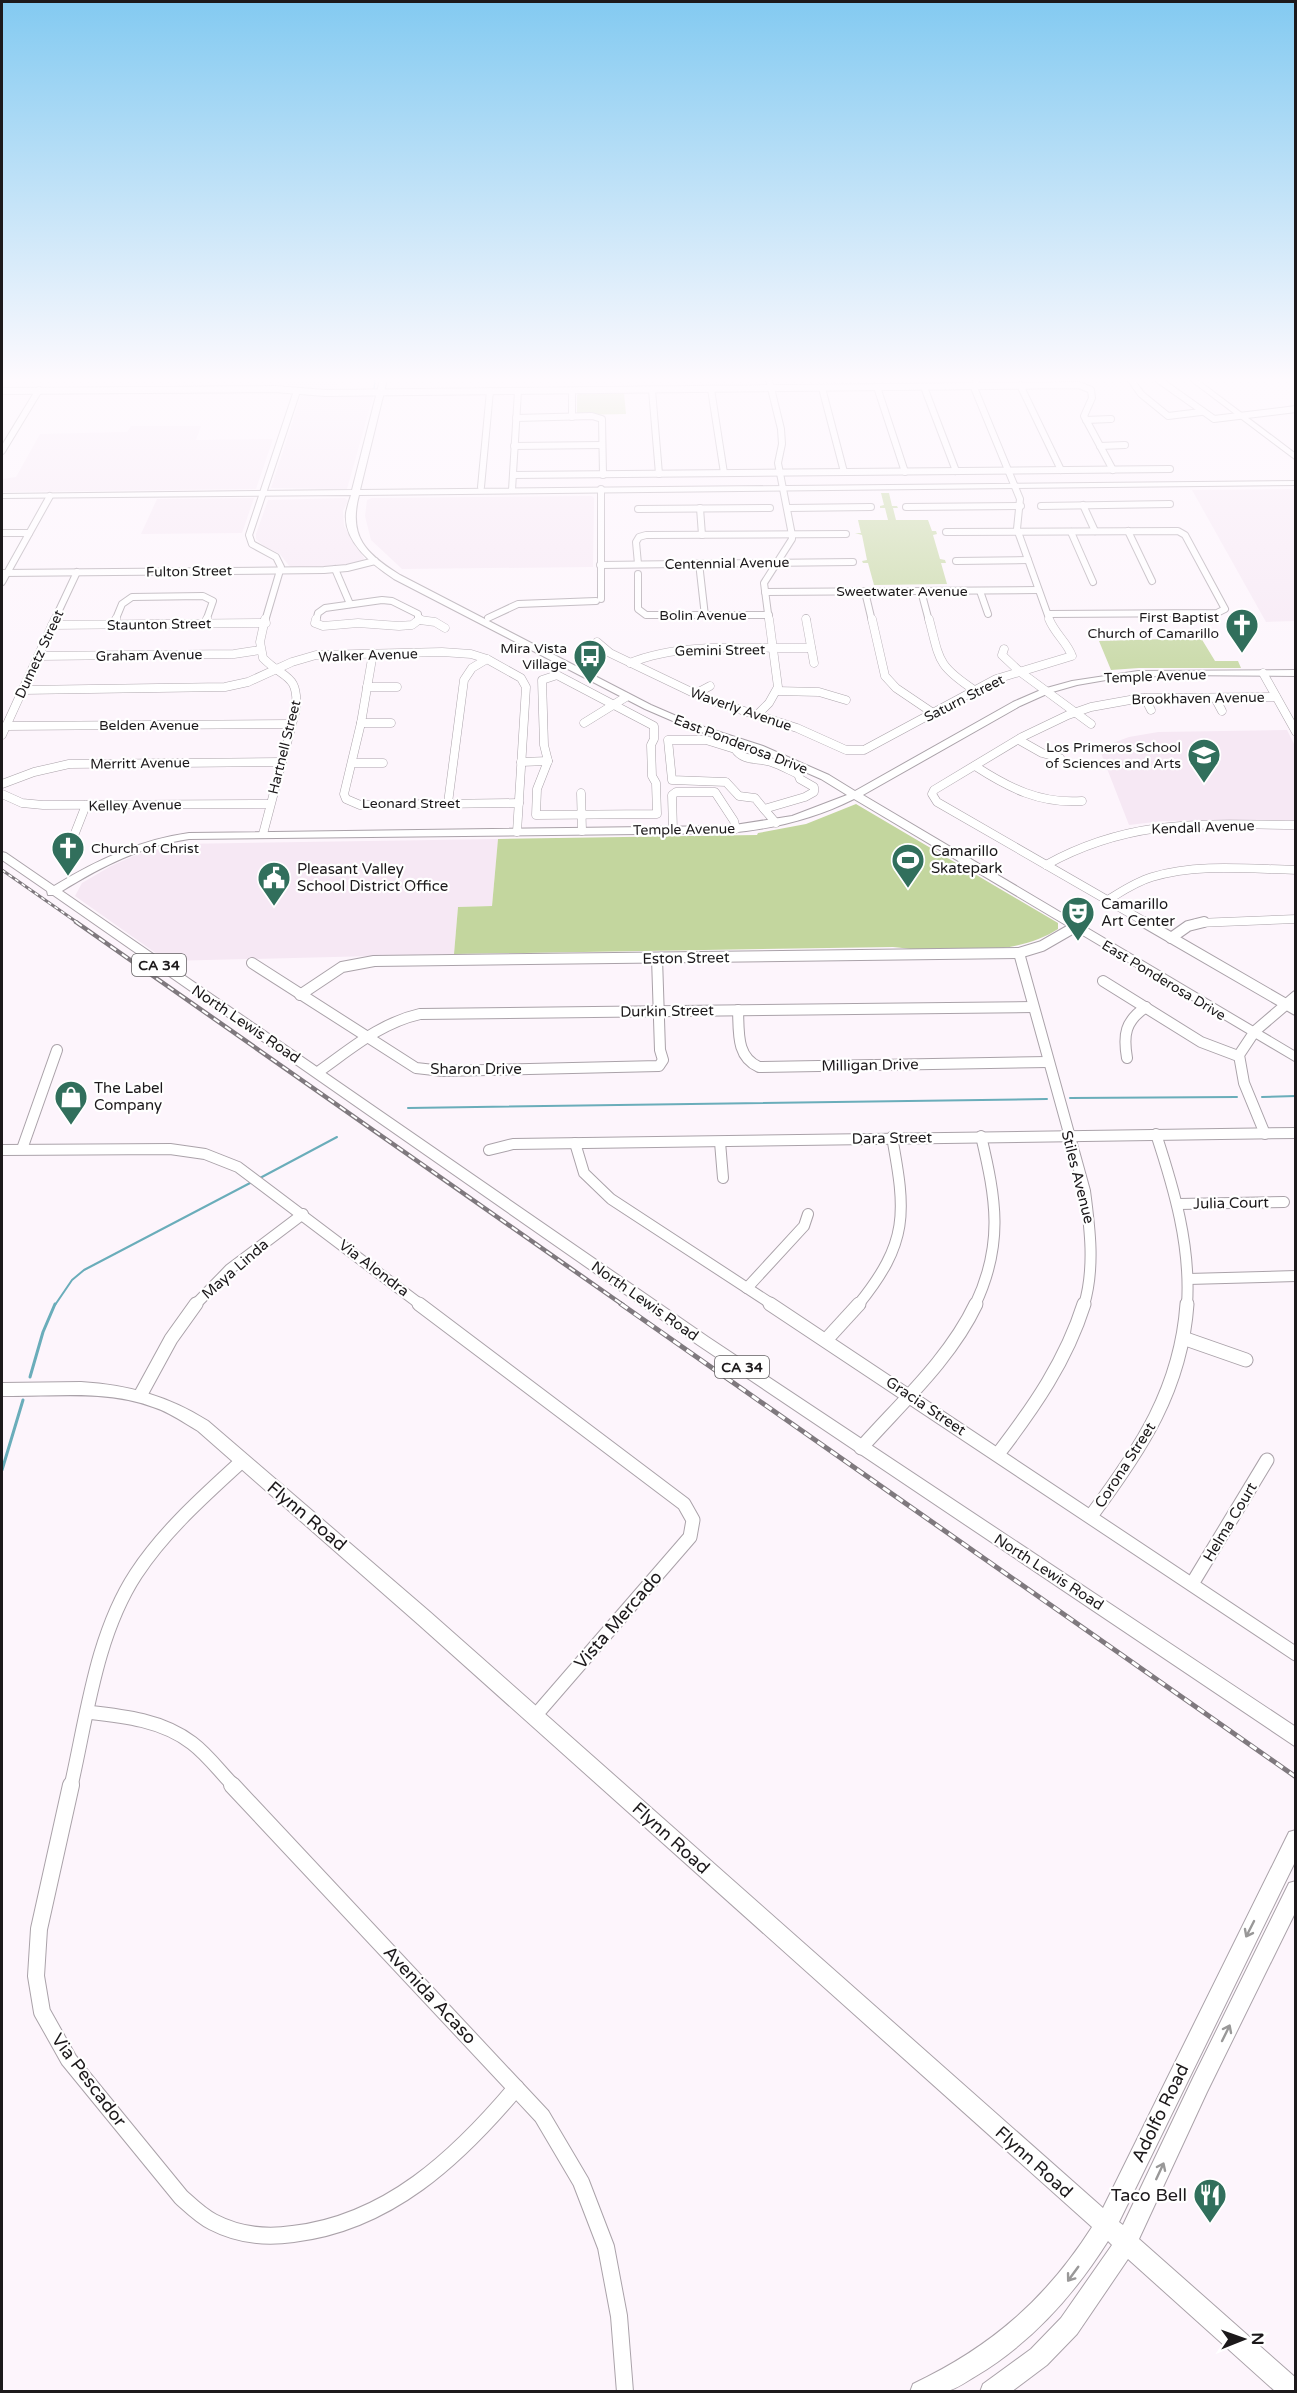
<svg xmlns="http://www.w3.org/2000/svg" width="1297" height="2393" font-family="'Varela Round',sans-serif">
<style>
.built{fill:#f6e8f4}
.green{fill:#c3d69e}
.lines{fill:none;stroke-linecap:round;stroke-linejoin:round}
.stream-far2{stroke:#6aadba;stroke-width:1.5}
.stream-far1{stroke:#6aadba;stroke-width:2}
.stream{stroke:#6aadba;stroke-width:3}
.minor-far4-casing{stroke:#aaa2a9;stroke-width:8}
.minor-far3-casing{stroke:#aaa2a9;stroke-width:9}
.minor-far2-casing{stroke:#aaa2a9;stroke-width:12}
.minor-far1-casing{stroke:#aaa2a9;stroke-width:15}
.minor-casing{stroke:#aaa2a9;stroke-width:18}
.major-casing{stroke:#aaa2a9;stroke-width:2}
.minor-far4{stroke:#fff;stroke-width:6}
.minor-far3{stroke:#fff;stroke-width:8}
.minor-far2{stroke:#fff;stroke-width:10}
.minor-far1{stroke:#fff;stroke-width:13}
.minor{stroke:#fff;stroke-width:16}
.major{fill:#fff;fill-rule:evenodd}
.rail-far2-casing{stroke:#7f797e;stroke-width:3}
.rail-far1-casing{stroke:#7f797e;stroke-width:4.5}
.rail-casing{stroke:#7f797e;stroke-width:5}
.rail-far2{stroke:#fff;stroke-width:1.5;stroke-dasharray:4;stroke-linecap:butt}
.rail-far1{stroke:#fff;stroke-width:2;stroke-dasharray:7;stroke-linecap:butt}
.rail{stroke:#fff;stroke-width:3;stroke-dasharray:8;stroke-linecap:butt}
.oneway{stroke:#999898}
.labels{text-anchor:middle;stroke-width:4.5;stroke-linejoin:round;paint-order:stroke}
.far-street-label{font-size:14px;fill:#1c191b;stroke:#fff}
.far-poi-label{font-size:14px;fill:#1c191b;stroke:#fff;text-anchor:end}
.shield{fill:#fff;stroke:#605e5f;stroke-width:1.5}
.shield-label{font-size:14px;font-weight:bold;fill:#1c191b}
.poi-label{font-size:15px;fill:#1c191b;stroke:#fff;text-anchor:start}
.street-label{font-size:15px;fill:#1c191b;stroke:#fff}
.near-street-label{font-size:18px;fill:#1c191b;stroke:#fff}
.near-poi-label{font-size:18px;fill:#1c191b;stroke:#fff;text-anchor:end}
</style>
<rect width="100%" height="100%" fill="#fdf5fc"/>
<g class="built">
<path d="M289,380H339L336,390L287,387Z"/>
<path d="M305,394L373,396L347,489L271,488L301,396Z"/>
<path d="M131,426H201L196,440L273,439L256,489L2,492V479L16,477L40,434L127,432Z"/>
<path d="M1295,489V621L1266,622L1192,490Z"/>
<path d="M592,496L594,498L593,567L402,569L371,540L365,516L367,500L372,498Z"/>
<path d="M254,498L242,533L141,534L157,499Z"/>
<path d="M345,498L348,501L343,511L344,526L364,558L363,561L338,566L290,567L280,554L264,546L256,539V534L268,500Z"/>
<path d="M1287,730L1295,746V820L1163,821L1129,825L1099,748L1129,737L1158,732Z"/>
<path d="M498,839L492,906L458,907L454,954L167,961L75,896L82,883L111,866L136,855L177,844Z"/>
</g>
<g class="green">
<path d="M581,393H624L626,414L579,415L577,413V395Z"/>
<path d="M881,493H889L892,506H897L898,508H893L896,520H928L932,531H936L937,534L933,535L940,559L945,560L946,563H941L947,584L874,585L868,563H863L862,561L867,560L862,535L855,533H861L858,520H888L885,508H880V506L884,505Z"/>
<path d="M1201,638L1215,661H1238L1241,668H1139L1111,670L1099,641Z"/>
<path d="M856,804L1058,923V929C1016,957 942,953 893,947L454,954L458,907L492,906L498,839L757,835L758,833L806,824Z"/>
</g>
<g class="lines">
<path class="stream-far2" d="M374,389L375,380"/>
<g class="stream-far1">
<path d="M1262,1097L1296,1096"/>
<path d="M1070,1098L1237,1097"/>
<path d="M408,1108L1047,1099"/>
<path d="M260,1178L337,1137"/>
<path d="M55,1305L72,1280L84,1270L252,1182"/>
</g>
<g class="stream">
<path d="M30,1377L43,1332L55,1304"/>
<path d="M2,1470L23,1400"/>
</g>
<g class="minor-far4-casing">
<g id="minor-far4">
<path d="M769,380L781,429L782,444L778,463L792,535V539L764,583L769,621"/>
<path d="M1131,380L1141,394L1168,416L1201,412"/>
<path d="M1159,380L1214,419L1296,409"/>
<path d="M976,381L975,390L1020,499L1017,529L1050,621"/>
<path d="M1020,385L1061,470"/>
<path d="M877,387L905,472"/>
<path d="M924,387L956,471"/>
<path d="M822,388L844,472"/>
<path d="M711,389L724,473"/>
<path d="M652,390L659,474"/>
<path d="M2,391L275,389L325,393L1079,385L1091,390L1092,398L1084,416L1113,470"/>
<path d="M572,391V417"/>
<path d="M516,418L592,416L602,419L603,475"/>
<path d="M1086,420L1111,419"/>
<path d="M514,446L602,445"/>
<path d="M1100,446L1125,445"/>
<path d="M2,451L39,390"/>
<path d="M513,475L1170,469"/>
<path d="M481,487L490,391"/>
<path d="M601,489V599"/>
<path d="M512,490L518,391"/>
<path d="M1083,505L1095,531"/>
<path d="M1041,506L1170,504"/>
<path d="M906,507L1021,506"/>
<path d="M700,508L702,535"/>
<path d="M788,508L871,507"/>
<path d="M638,509L770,508"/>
<path d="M1128,531L1152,581"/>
<path d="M946,532L1178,531L1185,535L1225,609L1217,613L1048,614"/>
<path d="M1071,532L1093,582"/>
<path d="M2,533H29"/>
<path d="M956,561L1028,560"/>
<path d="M699,563L705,616"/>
<path d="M638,564L636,542L639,537L646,535L846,534"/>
<path d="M600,565L853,562"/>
<path d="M335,569L350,604"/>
<path d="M2,573L324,570L347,568L375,561"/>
<path d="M638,574V609L646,615H769"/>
<path d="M2,582L50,496"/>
<path d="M921,591L929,621"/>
<path d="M980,591L988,614"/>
<path d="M765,592L1038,590"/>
<path d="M865,592L872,621"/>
<path d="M488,618L518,604L596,601"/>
<path d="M806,618L807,621"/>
<path d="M420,620L427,621"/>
<path d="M54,621L77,572"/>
<path d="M115,621L122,604L132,597L203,596L213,601L206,621"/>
<path d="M265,621L281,567L276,557L252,544L249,535L297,391"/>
<path d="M316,621L318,613L325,608L382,600L392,601L418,614V621"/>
</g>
</g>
<g class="minor-far3-casing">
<g id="minor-far3">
<path d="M316,619L315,623L323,626L358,623L399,626L412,625L420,619"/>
<path d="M806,619L814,663"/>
<path d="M872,619L885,676L896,688L933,713"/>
<path d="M929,619C940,661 937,665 974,690"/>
<path d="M420,620L435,622L445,628"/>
<path d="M114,624L116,619"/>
<path d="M205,624L207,619"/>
<path d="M52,625L266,623"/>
<path d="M597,642L610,653L704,698L797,728L846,750H864L996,679L1072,656C1067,642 1055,634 1049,619"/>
<path d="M1004,649L1002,655L1019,671L1091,724"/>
<path d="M373,653L361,723L344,794L346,799L360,805L519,803"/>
<path d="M38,656L234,654L260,650"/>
<path d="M630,663C682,641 755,649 811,648"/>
<path d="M1263,673L1296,732"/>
<path d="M557,675L654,726V739L651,745L652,776L656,783L657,814L536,815L537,789L548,761L544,745L542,680Z"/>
<path d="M367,687H397"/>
<path d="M23,690L225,687L248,682L292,662L316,655L442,652L471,654L487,659L521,678L526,687L517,832"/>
<path d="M777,691L819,692L846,700"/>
<path d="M695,694L710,686"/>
<path d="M1145,698L1151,710"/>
<path d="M1215,698L1222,711"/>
<path d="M757,715L769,703L778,687L769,619"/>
<path d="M361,723H391"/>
<path d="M584,723L626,697"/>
<path d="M6,726L291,724"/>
<path d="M2,735L55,619"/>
<path d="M668,740H706L735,749C743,762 759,758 771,762C780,765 789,770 798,774L800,779L814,787V792L805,797L764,809L755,798L739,796L726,782L672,780Z"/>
<path d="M1019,740L1042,753L1060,758"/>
<path d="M521,762L548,761"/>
<path d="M353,763H383"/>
<path d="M975,766C1009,788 1040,804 1082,801"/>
<path d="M2,784L34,772L69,764L282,762"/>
<path d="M581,793L582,831"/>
<path d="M2,794L22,803L43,805L270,804"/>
<path d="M448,803L464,680L472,668L487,659"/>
<path d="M764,809L776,823"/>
<path d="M673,830L672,795L676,792H715L734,821L736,829"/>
<path d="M75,833L86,805"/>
<path d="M263,834L296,709C299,673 283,679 263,658L260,642L265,619"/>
<path d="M1046,865C1131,818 1203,824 1296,825"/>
<path d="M1106,901C1121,892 1135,882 1152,877C1197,863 1249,869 1296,870"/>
<path d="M1147,923L937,802L932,794L934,790L1022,737L1068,715L1091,707L1141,698L1276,697"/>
<path d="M1197,923L1296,919"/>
</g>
</g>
<g class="minor-far2-casing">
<g id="minor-far2">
<path d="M1144,922L1296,1010"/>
<path d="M1171,938L1188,926L1204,922"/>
<path d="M1019,953L1085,1191C1090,1229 1095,1268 1084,1305"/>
<path d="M252,963L416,1068L443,1071L659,1066L663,1060L660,1050L657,958"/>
<path d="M1103,981L1201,1042L1238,1056"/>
<path d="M300,995L342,967L374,961L1019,953L1042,946L1075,927"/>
<path d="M738,1010C739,1032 736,1057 759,1067L1048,1062"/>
<path d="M1127,1058C1123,1035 1125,1021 1146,1007"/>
<path d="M318,1072C351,1049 380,1023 420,1014L1033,1007"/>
<path d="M1156,1134C1174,1189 1191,1246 1187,1305"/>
<path d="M1265,1134L1244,1083L1239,1055L1255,1031L1296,996"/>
<path d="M720,1142L723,1178"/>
<path d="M575,1143L584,1173L611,1199L773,1305"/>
<path d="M22,1149L57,1050"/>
<path d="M2,1150L170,1149L205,1154L238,1167L421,1305"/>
<path d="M489,1150L513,1144L1296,1133"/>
<path d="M1179,1204L1284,1202"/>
<path d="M1188,1279L1296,1276"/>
<path d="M747,1288L804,1226L808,1214"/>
<path d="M195,1305L230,1269L303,1214"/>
<path d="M858,1305C909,1242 906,1213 892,1137"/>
<path d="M975,1305C1004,1244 996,1199 981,1136"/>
</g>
</g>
<g class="minor-far1-casing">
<g id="minor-far1">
<path d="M419,1304L684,1504L693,1520L690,1537L535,1716"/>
<path d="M770,1304L1296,1654"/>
<path d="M1183,1338L1246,1360"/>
<path d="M826,1340L859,1304"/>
<path d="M141,1394L171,1339L196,1304"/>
<path d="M861,1448C901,1403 950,1359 976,1304"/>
<path d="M998,1454C1034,1407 1066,1361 1084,1304"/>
<path d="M1091,1516C1141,1449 1181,1389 1187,1304"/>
<path d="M1192,1584L1267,1460"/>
<path d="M87,1712C123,1716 162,1720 192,1743C208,1755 220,1772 234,1786"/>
<path d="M71,1786C87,1716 96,1635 136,1574C165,1530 204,1496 242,1461"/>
</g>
</g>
<g class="minor-casing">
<g id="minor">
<path d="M71,1785L39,1929L36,1976L42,2012L69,2060L181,2197C191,2206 201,2216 213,2222C238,2235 266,2238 293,2234C388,2223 457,2158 516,2088"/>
<path d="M232,1785L542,2116L581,2182L606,2247L619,2316L625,2392"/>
</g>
</g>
<g class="major-casing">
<g id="major">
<path d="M380,380H387L360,490L1296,481V485L359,495C348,537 366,554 400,575L651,705L695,724L763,746L829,775L855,791L1013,702L1043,689L1072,681L1138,671L1296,670V676L1170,675L1106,680L1077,685L1049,693L1020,706L863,795L1296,1052V1062L854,799C814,819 773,829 728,833L189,839C142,846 102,866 62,891L708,1337L1296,1727V1747L698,1345L53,895H48L47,891L2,860V852L6,853L54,886C97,860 139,840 189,833L728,826L792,816L847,795L821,779L755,750L689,728L645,709L394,579C373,565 343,542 346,513C347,507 349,501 351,495L2,498V494L352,490Z"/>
<path d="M1190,380H1198L1296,454V460Z"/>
<path d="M81,1382C129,1385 168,1396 208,1421L430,1612L1103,2208L1289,1832L1296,1830V1860L1119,2222L1123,2225L1193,2078L1289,1883L1296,1881V1911L1207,2092L1139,2239L1296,2378V2392H1276L1128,2259L1077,2334L1047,2365L1011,2392H980L983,2384L1031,2349L1061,2318L1112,2245L1108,2241C1074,2295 1031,2343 976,2376C967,2381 957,2389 947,2391C936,2393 921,2392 910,2392L913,2384C991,2347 1046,2299 1092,2227L418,1624L198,1431C183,1422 169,1412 153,1407C105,1389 52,1397 2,1396V1383Z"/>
</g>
</g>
<use href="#minor-far4" class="minor-far4"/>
<use href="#minor-far3" class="minor-far3"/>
<use href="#minor-far2" class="minor-far2"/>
<use href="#minor-far1" class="minor-far1"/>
<use href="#minor" class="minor"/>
<use href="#major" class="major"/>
<g class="rail-far2-casing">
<path id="rail-far2" d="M2,870L78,923"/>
</g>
<g class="rail-far1-casing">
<path id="rail-far1" d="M76,922L623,1305"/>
</g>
<g class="rail-casing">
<path id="rail" d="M621,1304L1296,1777"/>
</g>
<use href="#rail-far2" class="rail-far2"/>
<use href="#rail-far1" class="rail-far1"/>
<use href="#rail" class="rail"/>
</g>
<defs><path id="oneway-shaft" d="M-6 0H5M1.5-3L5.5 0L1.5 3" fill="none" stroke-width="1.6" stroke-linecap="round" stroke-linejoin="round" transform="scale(1.5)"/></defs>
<g class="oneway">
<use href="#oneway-shaft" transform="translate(1250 1929) rotate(117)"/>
<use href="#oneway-shaft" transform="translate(1226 2033) rotate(-64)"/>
<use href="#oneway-shaft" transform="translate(1160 2171) rotate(-65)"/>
<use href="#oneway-shaft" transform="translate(1073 2274) rotate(126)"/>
</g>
<linearGradient id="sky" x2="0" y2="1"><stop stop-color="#83caf1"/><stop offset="0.53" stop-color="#fefafe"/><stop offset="1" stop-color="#fefafe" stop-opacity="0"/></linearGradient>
<rect width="1297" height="716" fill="url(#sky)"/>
<defs>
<g id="church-pin" transform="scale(1.725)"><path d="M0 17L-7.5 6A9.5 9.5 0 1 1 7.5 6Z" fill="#316f5c" stroke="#fff"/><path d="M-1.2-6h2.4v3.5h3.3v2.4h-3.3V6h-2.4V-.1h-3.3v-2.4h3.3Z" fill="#fff"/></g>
<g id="bus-pin" transform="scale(1.725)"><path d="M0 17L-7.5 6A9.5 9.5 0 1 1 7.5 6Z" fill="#316f5c" stroke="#fff"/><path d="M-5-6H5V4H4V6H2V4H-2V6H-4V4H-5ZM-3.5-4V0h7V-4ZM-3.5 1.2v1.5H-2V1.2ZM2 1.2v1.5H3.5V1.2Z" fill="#fff"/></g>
<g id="school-pin" transform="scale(1.725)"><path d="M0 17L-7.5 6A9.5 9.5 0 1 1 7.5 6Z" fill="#316f5c" stroke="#fff"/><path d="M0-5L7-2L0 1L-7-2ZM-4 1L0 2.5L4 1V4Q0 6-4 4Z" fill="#fff"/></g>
<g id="stadium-pin" transform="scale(1.725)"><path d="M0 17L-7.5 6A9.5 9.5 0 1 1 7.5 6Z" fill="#316f5c" stroke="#fff"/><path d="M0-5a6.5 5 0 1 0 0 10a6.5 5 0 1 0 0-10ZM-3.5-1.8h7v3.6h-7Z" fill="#fff"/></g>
<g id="civic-pin" transform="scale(1.725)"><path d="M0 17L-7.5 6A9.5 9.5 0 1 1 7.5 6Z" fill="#316f5c" stroke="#fff"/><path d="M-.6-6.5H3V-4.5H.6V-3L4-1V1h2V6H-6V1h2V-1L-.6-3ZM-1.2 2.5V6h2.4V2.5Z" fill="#fff"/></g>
<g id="theatre-pin" transform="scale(1.725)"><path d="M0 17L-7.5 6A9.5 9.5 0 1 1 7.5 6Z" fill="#316f5c" stroke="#fff"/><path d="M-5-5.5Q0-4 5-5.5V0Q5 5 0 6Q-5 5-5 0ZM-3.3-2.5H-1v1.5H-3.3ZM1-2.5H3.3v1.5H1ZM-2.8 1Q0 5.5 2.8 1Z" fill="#fff"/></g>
<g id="shop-pin" transform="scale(1.725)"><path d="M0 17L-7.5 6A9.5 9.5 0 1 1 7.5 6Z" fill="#316f5c" stroke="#fff"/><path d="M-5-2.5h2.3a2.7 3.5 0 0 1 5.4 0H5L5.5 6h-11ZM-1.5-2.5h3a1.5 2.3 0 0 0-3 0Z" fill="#fff"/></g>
<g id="restaurant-pin" transform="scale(1.725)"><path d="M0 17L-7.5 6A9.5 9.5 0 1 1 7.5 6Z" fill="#316f5c" stroke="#fff"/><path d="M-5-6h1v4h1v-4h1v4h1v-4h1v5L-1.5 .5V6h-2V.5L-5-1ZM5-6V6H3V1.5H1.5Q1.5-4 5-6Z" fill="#fff"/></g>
</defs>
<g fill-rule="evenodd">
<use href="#church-pin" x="1242" y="625"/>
<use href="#bus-pin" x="590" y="656"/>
<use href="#school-pin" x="1204" y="755"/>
<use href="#church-pin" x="68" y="848"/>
<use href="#stadium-pin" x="908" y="860"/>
<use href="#civic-pin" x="274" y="878"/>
<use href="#theatre-pin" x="1078" y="913"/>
<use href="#shop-pin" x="71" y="1097"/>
<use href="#restaurant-pin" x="1210" y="2195"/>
</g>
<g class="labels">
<g class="far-street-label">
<text transform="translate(727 563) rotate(-1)" y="5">Centennial Avenue</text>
<text transform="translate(189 571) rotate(-1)" y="5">Fulton Street</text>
<text x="902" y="596">Sweetwater Avenue</text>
<text x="703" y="620">Bolin Avenue</text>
<text transform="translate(159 624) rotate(-1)" y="5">Staunton Street</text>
<text transform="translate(720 650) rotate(-1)" y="5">Gemini Street</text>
<text transform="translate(39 654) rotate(-65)" y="5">Dumetz Street</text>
<text transform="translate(149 655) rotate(-1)" y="5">Graham Avenue</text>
<text transform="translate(368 655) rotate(-2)" y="5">Walker Avenue</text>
<text transform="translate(1155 676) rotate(-2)" y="5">Temple Avenue</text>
<text transform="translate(964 698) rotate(-27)" y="5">Saturn Street</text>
<text transform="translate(1198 698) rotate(-1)" y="5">Brookhaven Avenue</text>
<text transform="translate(741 709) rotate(19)" y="5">Waverly Avenue</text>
<text x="149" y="730">Belden Avenue</text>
<text transform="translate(741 744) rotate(21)" y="5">East Ponderosa Drive</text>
<text transform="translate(284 747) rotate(-76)" y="5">Hartnell Street</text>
<text transform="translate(140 763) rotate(-1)" y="5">Merritt Avenue</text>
<text x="411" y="808">Leonard Street</text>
<text transform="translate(135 805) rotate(-1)" y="5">Kelley Avenue</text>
<text transform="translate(1203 827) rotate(-2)" y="5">Kendall Avenue</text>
<text transform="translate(684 829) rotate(-1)" y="5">Temple Avenue</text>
<text transform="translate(1164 980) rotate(31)" y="5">East Ponderosa Drive</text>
</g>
<g class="far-poi-label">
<text x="1219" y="622">First Baptist<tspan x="1219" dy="16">Church of Camarillo</tspan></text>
<text x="567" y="653">Mira Vista<tspan x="567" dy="16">Village</tspan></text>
<text x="1181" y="752">Los Primeros School<tspan x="1181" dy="16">of Sciences and Arts</tspan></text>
<text x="91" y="853" text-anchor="start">Church of Christ</text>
</g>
<g class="shield">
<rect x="132" y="954" width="54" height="22" rx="4.5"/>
<rect x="715" y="1356" width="54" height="22" rx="4.5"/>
</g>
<g class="shield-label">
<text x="159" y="970">CA 34</text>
<text x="742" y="1372">CA 34</text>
</g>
<g class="poi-label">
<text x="931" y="856">Camarillo<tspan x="931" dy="17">Skatepark</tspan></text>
<text x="297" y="874">Pleasant Valley<tspan x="297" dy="17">School District Office</tspan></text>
<text x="1101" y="909">Camarillo<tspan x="1101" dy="17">Art Center</tspan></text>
<text x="94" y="1093">The Label<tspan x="94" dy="17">Company</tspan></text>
</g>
<g class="street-label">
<text transform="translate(686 958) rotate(-1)" y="5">Eston Street</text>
<text transform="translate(667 1011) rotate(-1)" y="5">Durkin Street</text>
<text transform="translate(246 1024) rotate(34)" y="5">North Lewis Road</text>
<text transform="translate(870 1065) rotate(-1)" y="5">Milligan Drive</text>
<text x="476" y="1074">Sharon Drive</text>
<text transform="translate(892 1138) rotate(-1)" y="5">Dara Street</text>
<text transform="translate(1078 1177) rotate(76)" y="5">Stiles Avenue</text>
<text transform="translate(1231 1203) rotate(-1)" y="5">Julia Court</text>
<text transform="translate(374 1268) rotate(37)" y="5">Via Alondra</text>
<text transform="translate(235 1269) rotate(-41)" y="5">Maya Linda</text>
<text transform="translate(645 1301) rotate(35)" y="5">North Lewis Road</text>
<text transform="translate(926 1406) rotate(34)" y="5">Gracia Street</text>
<text transform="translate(1125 1465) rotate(-57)" y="5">Corona Street</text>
<text transform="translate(1230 1522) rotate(-59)" y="5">Helma Court</text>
<text transform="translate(1049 1572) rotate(33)" y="5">North Lewis Road</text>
</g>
<g class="near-street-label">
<text transform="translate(307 1516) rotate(40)" y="6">Flynn Road</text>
<text transform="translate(618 1620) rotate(-49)" y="6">Vista Mercado</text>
<text transform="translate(671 1838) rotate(42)" y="6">Flynn Road</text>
<text transform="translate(430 1995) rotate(47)" y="6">Avenida Acaso</text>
<text transform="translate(89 2080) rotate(53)" y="6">Via Pescador</text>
<text transform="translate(1160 2113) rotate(-64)" y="6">Adolfo Road</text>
<text transform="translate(1034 2162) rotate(42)" y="6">Flynn Road</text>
</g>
<g class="near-poi-label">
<text x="1187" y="2201">Taco Bell</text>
</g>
</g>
<rect width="1297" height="2393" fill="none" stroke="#1c191b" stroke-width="6"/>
<g transform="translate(1243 2339) rotate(89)" stroke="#ffffff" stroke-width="4.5" paint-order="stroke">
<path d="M0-4.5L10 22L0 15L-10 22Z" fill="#1c191b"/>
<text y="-9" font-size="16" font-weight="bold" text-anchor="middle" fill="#1c191b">N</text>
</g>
</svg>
